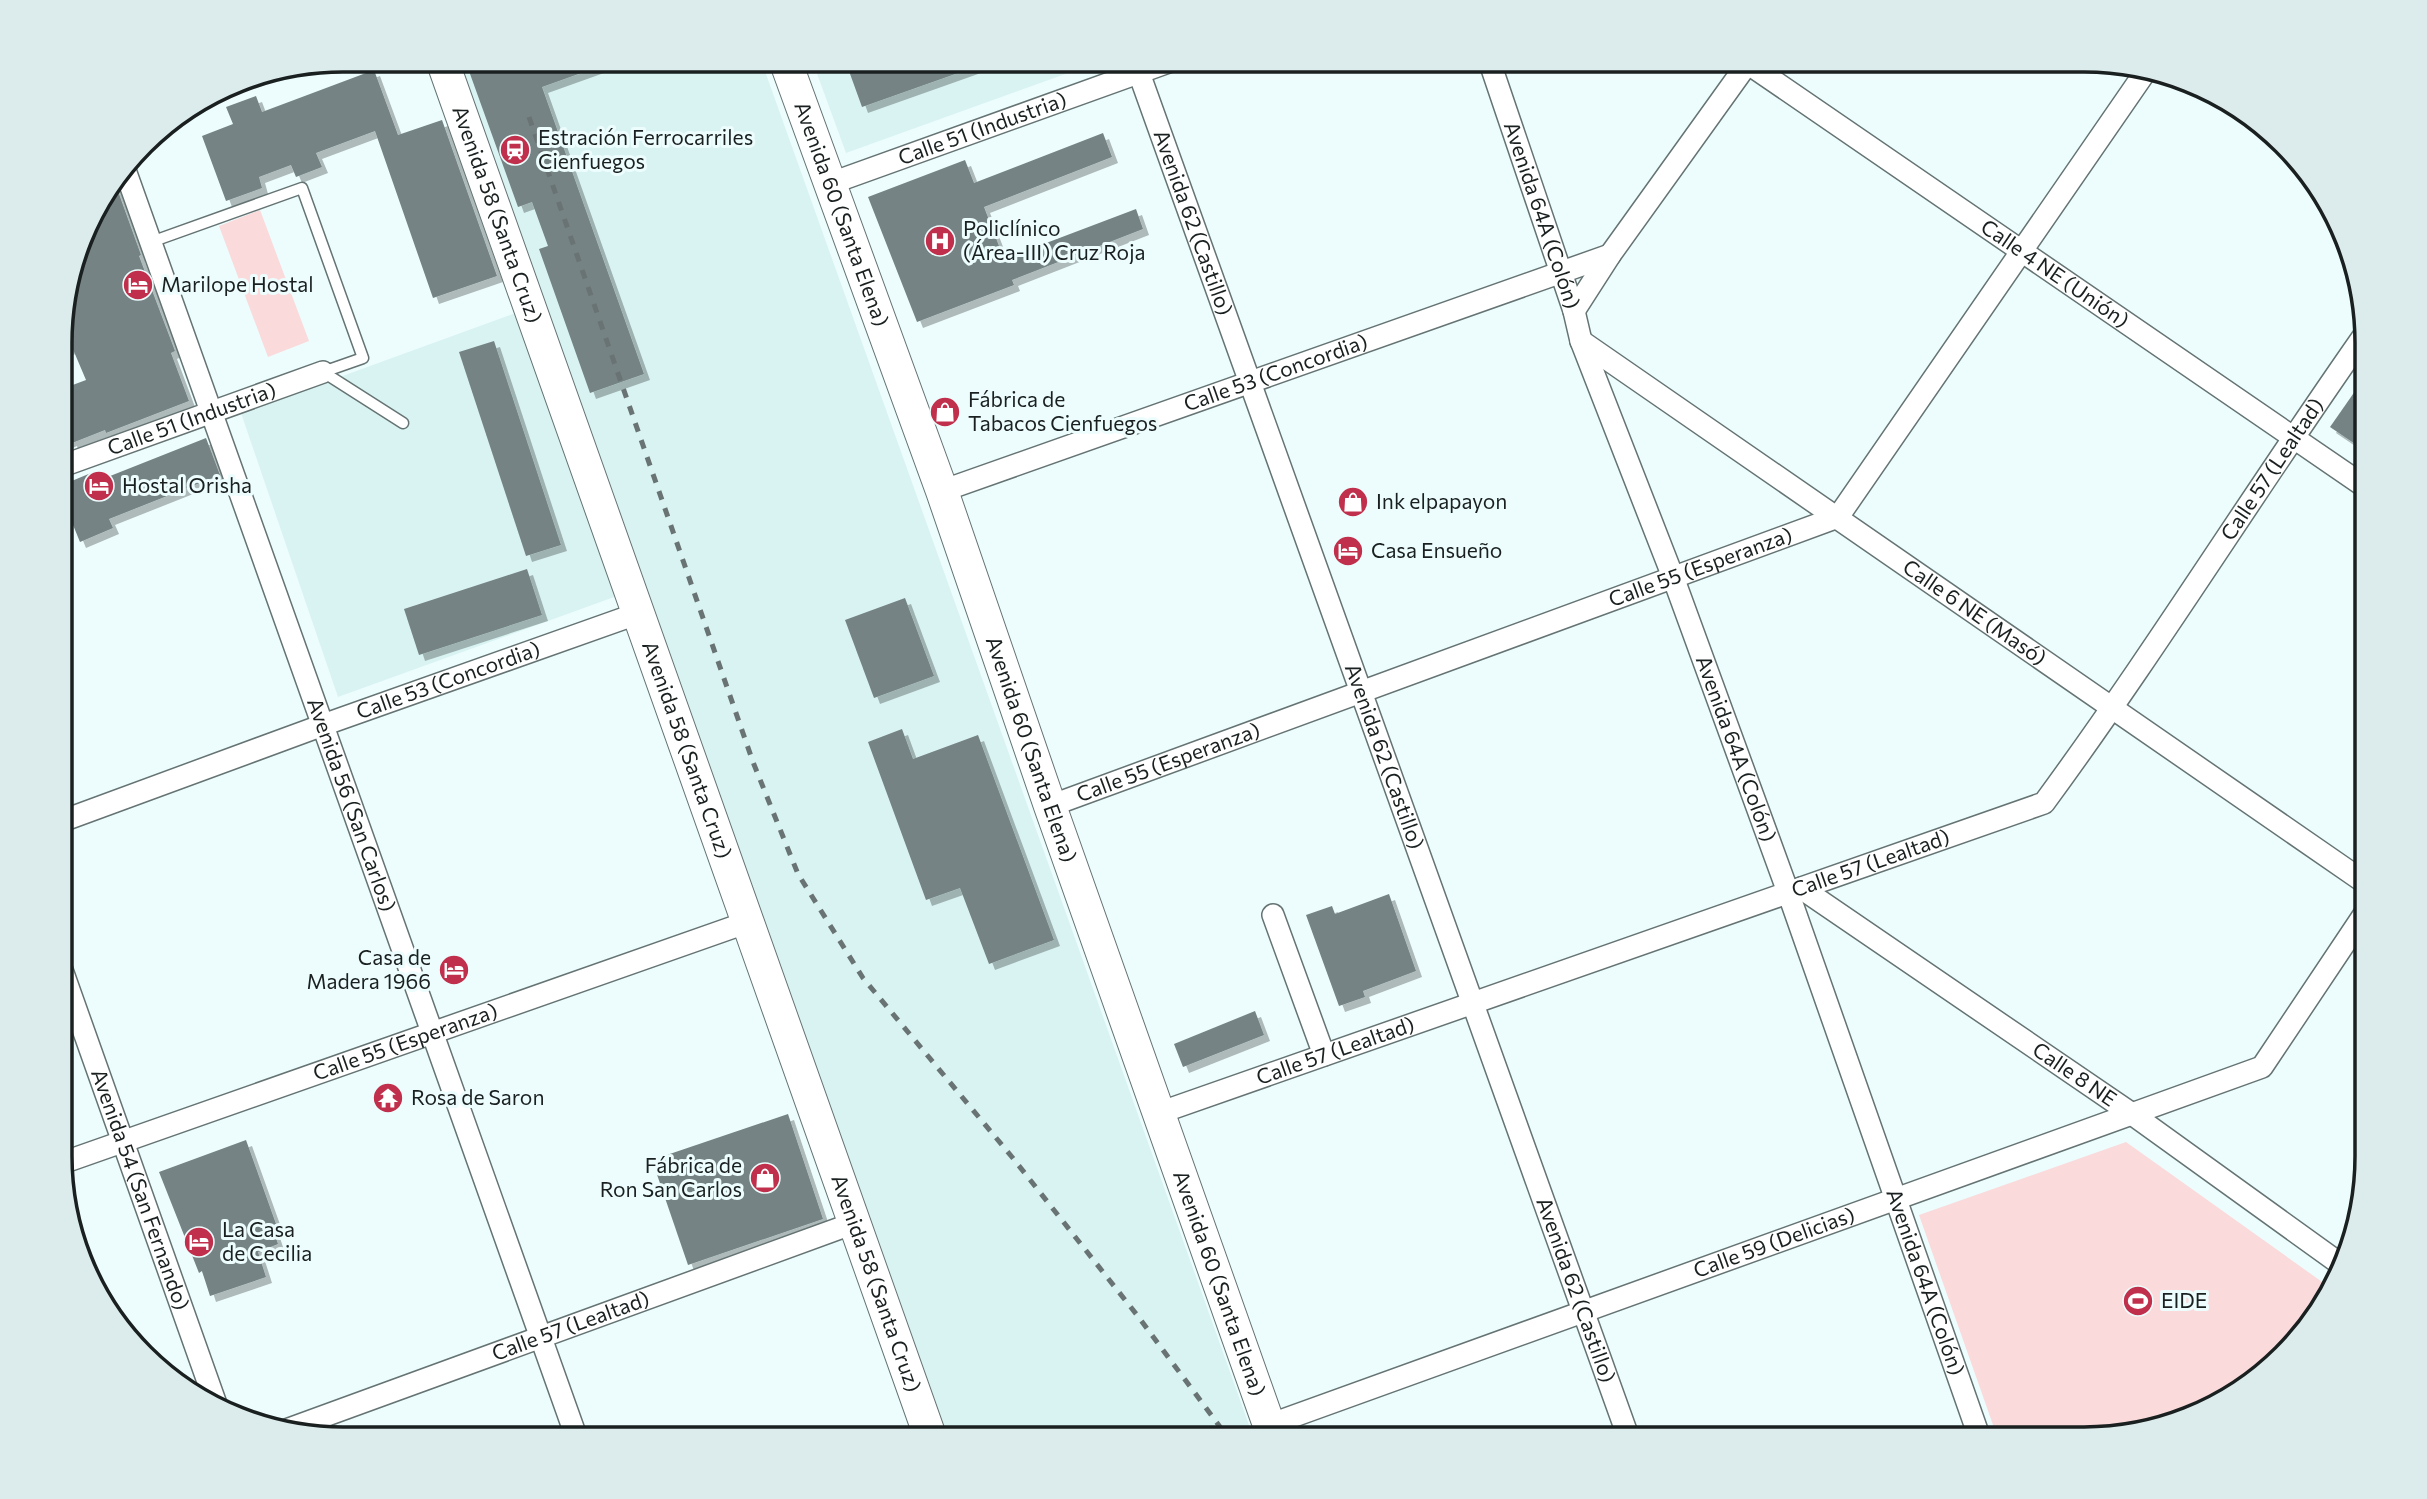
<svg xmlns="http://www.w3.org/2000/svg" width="2427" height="1499" font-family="Commissioner,sans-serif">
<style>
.built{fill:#d9f3f3}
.green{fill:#fadadb}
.building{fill:#758384;filter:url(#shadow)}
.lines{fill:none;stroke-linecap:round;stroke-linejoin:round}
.lane-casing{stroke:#657373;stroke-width:13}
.street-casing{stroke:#657373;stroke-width:24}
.secondary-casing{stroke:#657373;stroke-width:34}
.lane{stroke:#fff;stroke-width:10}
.street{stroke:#fff;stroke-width:21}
.secondary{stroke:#fff;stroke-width:32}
.rail{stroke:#697373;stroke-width:5;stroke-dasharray:9 9;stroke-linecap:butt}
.labels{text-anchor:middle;stroke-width:6;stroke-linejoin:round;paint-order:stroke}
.street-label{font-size:21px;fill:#1a2020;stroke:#edfdfd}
.poi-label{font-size:21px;fill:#1a2020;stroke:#edfdfd;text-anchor:start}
.rim{fill:none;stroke:#1a2020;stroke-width:3.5}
</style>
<defs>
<filter id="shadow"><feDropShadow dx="6" dy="6" stdDeviation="0" flood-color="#0004"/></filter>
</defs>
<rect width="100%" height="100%" fill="#edfdfd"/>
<g class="built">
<path d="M457,60H761L1254,1439H949Z"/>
<path d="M812,60H1104L846,153Z"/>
<path d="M524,310L617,596L338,697L241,413Z"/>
</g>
<g class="green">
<path d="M260,210L309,341L268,357L219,226Z"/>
<path d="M2126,1142L2332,1289L2320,1313L2225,1402L2102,1439H1998L1919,1215Z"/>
</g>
<g class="building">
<path d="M465,60H612V62L542,87L644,374L590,393L539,249L548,246L532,202L518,207Z"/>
<path d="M845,60H878L880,66L897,60H989V62L862,107Z"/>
<path d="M374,70L398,135L442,120L497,276L433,298L375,131L316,153L322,167L296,177L291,165L259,177L262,188L226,201L202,136L233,124L226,107L256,96L262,112Z"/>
<path d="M1103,133L1112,157L984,207L1004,259L1136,209L1143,229L1012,280L1014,285L917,322L868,197L965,160L974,183Z"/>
<path d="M115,183L141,255L139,256L175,351L171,353L189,401L106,433L105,430L72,443L71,440L62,444V389L86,380L72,347L62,351V306L89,217Z"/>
<path d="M494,341L561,545L526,556L459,352Z"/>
<path d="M2367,374V452L2330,427Z"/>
<path d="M206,438L220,475L109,519L113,528L80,542L62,498V485L91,473L95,482Z"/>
<path d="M527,569L542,615L419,655L404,609Z"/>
<path d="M905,598L934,676L874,698L845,620Z"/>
<path d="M902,729L913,759L978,735L1054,940L989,964L960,888L926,900L868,742Z"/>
<path d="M1389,894L1416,971L1363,991L1365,997L1339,1006L1306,915L1332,906L1335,914Z"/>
<path d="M1255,1011L1264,1035L1183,1067L1174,1044Z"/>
<path d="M788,1114L823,1219L688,1265L652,1160Z"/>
<path d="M246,1140L276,1224L272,1226L278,1244L258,1252L266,1277L210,1296L202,1271L199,1273L159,1172Z"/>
</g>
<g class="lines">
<g class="lane-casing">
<g id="lane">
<path d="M151,242L302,188L363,358L323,372"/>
<path d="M323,372L403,423"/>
</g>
</g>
<g class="street-casing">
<g id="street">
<path id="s1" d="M1489,60L1574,311L1581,341L1673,577L1788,892L1980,1439"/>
<path id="s2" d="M1743,60L2367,488"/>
<path id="s3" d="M1139,73L1629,1439"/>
<path id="s4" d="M125,170L577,1439"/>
<path id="s5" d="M829,184L1174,60"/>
<path d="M1574,311L1610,255L1750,60"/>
<path id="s6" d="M1581,341L2367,884"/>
<path id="s7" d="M62,466L323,372"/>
<path id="s8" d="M942,491L1610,255"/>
<path id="s9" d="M1050,806L1838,517L2148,68"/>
<path id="s10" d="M62,821L323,725L639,613"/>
<path id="s11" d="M1801,888L2132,1114L2343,1266"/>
<path d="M1273,915L1324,1055"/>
<path id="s12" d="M62,970L217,1407"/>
<path id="s13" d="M1159,1113L2044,803C2157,649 2257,487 2367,331"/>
<path id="s14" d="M62,1163L748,922"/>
<path id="s15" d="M1269,1425L2262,1067L2367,910"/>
<path id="s16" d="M286,1430L854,1223"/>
</g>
</g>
<g class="secondary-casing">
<g id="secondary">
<path id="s17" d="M442,60L931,1439"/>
<path id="s18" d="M785,60L942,491L1050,806L1274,1439"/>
</g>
</g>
<use href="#lane" class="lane"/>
<use href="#street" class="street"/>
<use href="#secondary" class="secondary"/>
<path class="rail" d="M529,117L753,762L798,874L863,978L1012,1157L1137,1315L1229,1439"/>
</g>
<defs>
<g id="station-disc" transform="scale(1.575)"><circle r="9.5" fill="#c0304c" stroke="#edfdfd"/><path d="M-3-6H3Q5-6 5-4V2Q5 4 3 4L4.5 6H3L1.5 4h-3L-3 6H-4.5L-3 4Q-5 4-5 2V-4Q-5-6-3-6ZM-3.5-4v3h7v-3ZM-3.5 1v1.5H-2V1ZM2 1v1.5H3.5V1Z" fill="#fff"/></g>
<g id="hospital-disc" transform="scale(1.575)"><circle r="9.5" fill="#c0304c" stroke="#edfdfd"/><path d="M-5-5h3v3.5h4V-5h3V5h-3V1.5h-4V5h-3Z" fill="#fff"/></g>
<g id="hotel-disc" transform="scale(1.575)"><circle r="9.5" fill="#c0304c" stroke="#edfdfd"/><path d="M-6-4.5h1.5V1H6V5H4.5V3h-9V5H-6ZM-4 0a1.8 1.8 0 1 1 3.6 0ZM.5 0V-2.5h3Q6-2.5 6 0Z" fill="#fff"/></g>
<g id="shop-disc" transform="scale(1.575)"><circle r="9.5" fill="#c0304c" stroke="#edfdfd"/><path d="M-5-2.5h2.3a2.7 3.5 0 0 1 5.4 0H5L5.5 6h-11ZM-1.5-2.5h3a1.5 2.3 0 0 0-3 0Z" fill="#fff"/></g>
<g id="temple-disc" transform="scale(1.575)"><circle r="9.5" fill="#c0304c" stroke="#edfdfd"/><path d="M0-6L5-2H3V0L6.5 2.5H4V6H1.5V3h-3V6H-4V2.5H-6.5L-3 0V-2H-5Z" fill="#fff"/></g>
<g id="stadium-disc" transform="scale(1.575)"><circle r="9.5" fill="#c0304c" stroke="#edfdfd"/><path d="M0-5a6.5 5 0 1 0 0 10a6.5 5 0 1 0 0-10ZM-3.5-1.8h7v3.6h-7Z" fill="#fff"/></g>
</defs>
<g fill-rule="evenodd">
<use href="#station-disc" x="515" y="150"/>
<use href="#hospital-disc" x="940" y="241"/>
<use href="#hotel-disc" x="138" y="285"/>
<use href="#shop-disc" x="945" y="412"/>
<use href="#hotel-disc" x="99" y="486"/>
<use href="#shop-disc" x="1353" y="502"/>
<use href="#hotel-disc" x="1348" y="551"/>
<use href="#hotel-disc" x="454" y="970"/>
<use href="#temple-disc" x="388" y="1098"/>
<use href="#shop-disc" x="765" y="1178"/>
<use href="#hotel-disc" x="199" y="1242"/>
<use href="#stadium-disc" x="2138" y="1301"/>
</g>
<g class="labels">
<g class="street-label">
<text dy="7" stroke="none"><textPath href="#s5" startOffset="163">Calle 51 (Industria)</textPath></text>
<text dy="7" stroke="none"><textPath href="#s17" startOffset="164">Avenida 58 (Santa Cruz)</textPath></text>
<text dy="7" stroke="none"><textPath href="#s18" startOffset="164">Avenida 60 (Santa Elena)</textPath></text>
<text dy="7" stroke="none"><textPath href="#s1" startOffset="164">Avenida 64A (Colón)</textPath></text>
<text dy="7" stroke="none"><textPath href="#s3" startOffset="159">Avenida 62 (Castillo)</textPath></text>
<text dy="7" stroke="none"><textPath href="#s2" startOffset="378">Calle 4 NE (Unión)</textPath></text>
<text dy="7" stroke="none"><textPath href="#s8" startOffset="354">Calle 53 (Concordia)</textPath></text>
<text dy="7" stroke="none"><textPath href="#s7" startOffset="138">Calle 51 (Industria)</textPath></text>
<text dy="7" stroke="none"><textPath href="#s13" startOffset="1342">Calle 57 (Lealtad)</textPath></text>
<text dy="7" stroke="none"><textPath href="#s9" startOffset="693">Calle 55 (Esperanza)</textPath></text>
<text dy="7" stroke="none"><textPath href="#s6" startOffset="478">Calle 6 NE (Masó)</textPath></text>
<text dy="7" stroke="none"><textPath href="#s10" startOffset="411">Calle 53 (Concordia)</textPath></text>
<text dy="7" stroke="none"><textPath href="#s17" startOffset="732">Avenida 58 (Santa Cruz)</textPath></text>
<text dy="7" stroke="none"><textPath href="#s18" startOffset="732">Avenida 60 (Santa Elena)</textPath></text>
<text dy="7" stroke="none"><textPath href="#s1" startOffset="732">Avenida 64A (Colón)</textPath></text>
<text dy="7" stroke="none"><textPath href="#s3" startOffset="726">Avenida 62 (Castillo)</textPath></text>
<text dy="7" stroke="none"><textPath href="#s9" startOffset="126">Calle 55 (Esperanza)</textPath></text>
<text dy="7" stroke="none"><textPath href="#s4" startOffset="674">Avenida 56 (San Carlos)</textPath></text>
<text dy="7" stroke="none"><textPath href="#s13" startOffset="754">Calle 57 (Lealtad)</textPath></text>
<text dy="7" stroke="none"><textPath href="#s14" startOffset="364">Calle 55 (Esperanza)</textPath></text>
<text dy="7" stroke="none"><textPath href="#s13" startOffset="187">Calle 57 (Lealtad)</textPath></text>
<text dy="7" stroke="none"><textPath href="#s11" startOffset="331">Calle 8 NE</textPath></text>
<text dy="7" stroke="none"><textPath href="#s12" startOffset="233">Avenida 54 (San Fernando)</textPath></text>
<text dy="7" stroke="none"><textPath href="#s15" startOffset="537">Calle 59 (Delicias)</textPath></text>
<text dy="7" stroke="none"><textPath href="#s1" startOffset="1298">Avenida 64A (Colón)</textPath></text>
<text dy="7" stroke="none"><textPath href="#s17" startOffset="1298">Avenida 58 (Santa Cruz)</textPath></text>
<text dy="7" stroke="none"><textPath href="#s18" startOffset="1298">Avenida 60 (Santa Elena)</textPath></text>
<text dy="7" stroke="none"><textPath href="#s3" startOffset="1293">Avenida 62 (Castillo)</textPath></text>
<text dy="7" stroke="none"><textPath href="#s16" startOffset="303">Calle 57 (Lealtad)</textPath></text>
</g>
<g class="poi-label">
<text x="538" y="145">Estración Ferrocarriles<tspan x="538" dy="24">Cienfuegos</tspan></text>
<text x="963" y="236">Policlínico<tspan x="963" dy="24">(Área-III) Cruz Roja</tspan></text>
<text x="161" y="292">Marilope Hostal</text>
<text x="968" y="407">Fábrica de<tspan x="968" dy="24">Tabacos Cienfuegos</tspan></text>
<text x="122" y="493">Hostal Orisha</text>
<text x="1376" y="509">Ink elpapayon</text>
<text x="1371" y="558">Casa Ensueño</text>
<text x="431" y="965" text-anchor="end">Casa de<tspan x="431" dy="24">Madera 1966</tspan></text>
<text x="411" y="1105">Rosa de Saron</text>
<text x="742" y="1173" text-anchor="end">Fábrica de<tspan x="742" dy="24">Ron San Carlos</tspan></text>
<text x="222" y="1237">La Casa<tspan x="222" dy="24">de Cecilia</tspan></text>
<text x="2161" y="1308">EIDE</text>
</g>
</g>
<path d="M0 0H2427V1499H0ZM343 72H2084A271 271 0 0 1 2355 343V1156A271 271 0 0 1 2084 1427H343A271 271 0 0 1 72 1156V343A271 271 0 0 1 343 72Z" fill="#dcebeb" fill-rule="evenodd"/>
<path class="rim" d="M343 72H2084A271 271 0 0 1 2355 343V1156A271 271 0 0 1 2084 1427H343A271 271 0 0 1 72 1156V343A271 271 0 0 1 343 72Z"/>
</svg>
